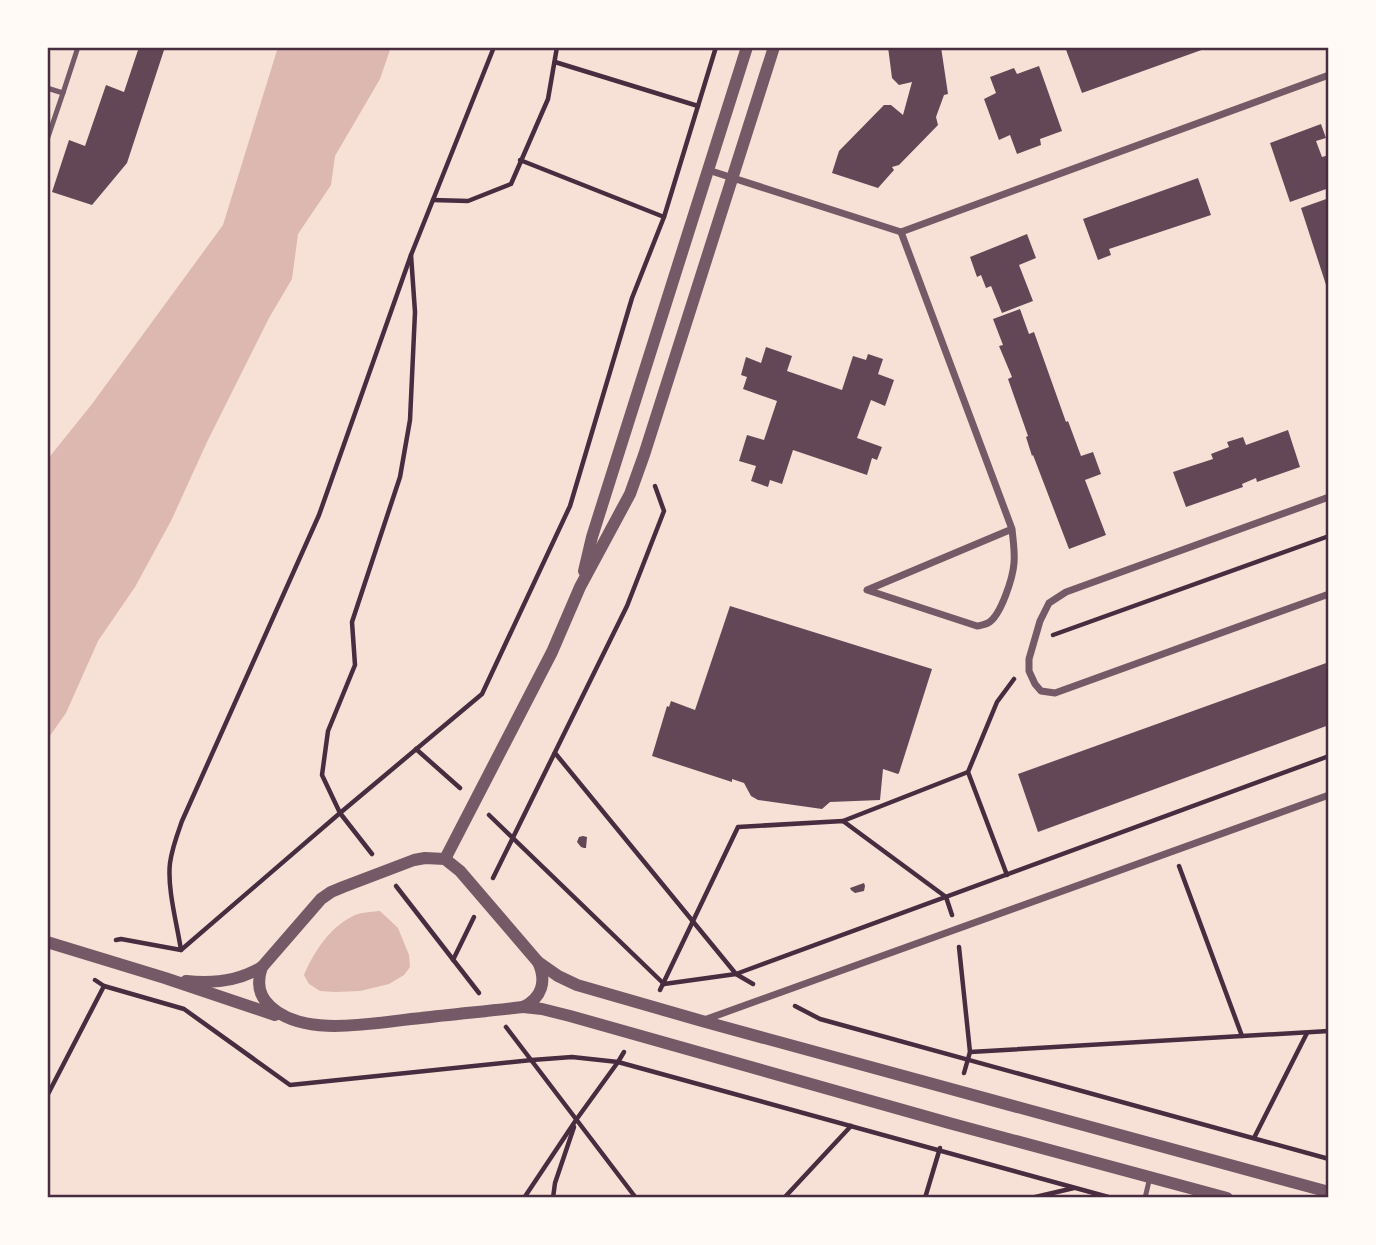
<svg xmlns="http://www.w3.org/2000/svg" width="1376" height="1245" font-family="Lato,sans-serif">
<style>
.water{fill:#dcb8b0}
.building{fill:#644757}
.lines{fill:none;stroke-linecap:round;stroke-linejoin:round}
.path{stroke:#4a2c40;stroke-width:4.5}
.service{stroke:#755966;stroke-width:5}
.minor{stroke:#755966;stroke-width:7}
.tertiary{stroke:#755966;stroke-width:12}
.neatline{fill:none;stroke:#4a2c40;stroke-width:2.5}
</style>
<rect width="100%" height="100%" fill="#f7e1d7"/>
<g class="water">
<path d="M278,47H391L380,79L335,156L331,185L298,234L292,279L269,318L207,442L171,521L135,587L98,641L66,713L47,740V460L92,404L223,225Z"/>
<path d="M380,911L398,928L409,955L410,967L404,975L389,984L360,991L335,992L320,991L309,984L304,975C314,952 329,928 353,916C360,912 371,912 380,911Z"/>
</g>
<g class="building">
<path d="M139,47H165L127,163L92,205L52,192L69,140L85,146L106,85L124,92Z"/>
<path d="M888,47H941L948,94L944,95L936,117L938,125L899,165L892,167L894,170L878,188L832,173L839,151L884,105H891L903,115L912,82L899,85L892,78Z"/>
<path d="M1065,47H1207V48L1082,93Z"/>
<path d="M1039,66L1062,131L1040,139L1041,145L1017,154L1010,135L999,140L984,99L996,93L990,77L1014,68L1017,74Z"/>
<path d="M1321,124L1326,138L1316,141L1322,157L1329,155V170H1326L1329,177V188L1290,202L1270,143Z"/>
<path d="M1198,178L1211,215L1109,249L1111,255L1098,260L1083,219Z"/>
<path d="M1329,198V291H1328L1301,208Z"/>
<path d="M1027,234L1036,258L1019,265L1033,301L1002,313L991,286L986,288L981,275L977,277L970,257Z"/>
<path d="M1020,309L1029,334L1034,332L1066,422L1068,421L1081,456L1093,452L1101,474L1085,480L1106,535L1069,549L1033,455L1032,456L1026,437L1028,436L1008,379L1012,377L999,346L1003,345L993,319Z"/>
<path d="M766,347L792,356L787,371L842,390L853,356L866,360L868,354L883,359L878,374L894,380L885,406L871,400L857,438L882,447L877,460L872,458L867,475L793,450L782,484L770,480L768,487L751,481L756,466L739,461L747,435L764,440L777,401L743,389L747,377L741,375L746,357L761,363Z"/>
<path d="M1288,430L1300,467L1257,482L1256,478L1242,484L1243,487L1186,507L1173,472L1213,459L1211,454L1229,447L1227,442L1243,437L1246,445Z"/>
<path d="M730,606L932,669L899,773L898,774L883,769L880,800L830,802L822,809L758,800L751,796L744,783L732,779V782L652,756L667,706L669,707L671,701L695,710Z"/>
<path d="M1329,662V725L1038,832L1018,774Z"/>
<path d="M583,836L587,837L586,848H584L581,847L577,842L579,837Z"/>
<path d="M864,883L865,886L864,891L855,893L851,890L850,888Z"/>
</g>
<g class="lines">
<g class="path">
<path d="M555,62L698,106"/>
<path d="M520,160L664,217"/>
<path d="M433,200L468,201L511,184L548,99L557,47"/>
<path d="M1053,635L1329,536"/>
<path d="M416,749L460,788"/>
<path d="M555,753L736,974L753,984"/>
<path d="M489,815L664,984"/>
<path d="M843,821L968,772"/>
<path d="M372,854L340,813L322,775L328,731L355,665L352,622L400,477L410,420L415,312L411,255"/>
<path d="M1179,866L1242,1036"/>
<path d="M1007,875L968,772L997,702L1014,679"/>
<path d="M493,878L627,606L664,511L655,486"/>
<path d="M396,886L479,993"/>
<path d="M116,940L121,939L181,950L340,813L482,694L570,506L632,298L664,217L716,47"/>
<path d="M959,947L970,1052L964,1073"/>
<path d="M181,950C177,924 167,888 170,863C172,848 177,835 182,821L319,515L411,255L494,47"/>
<path d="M453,960L474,917"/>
<path d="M95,980L104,986L184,1009L290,1085L532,1060L572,1057L618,1062L1112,1198"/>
<path d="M664,984L736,974L1329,756"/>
<path d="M660,990L738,827L843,821L946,897L952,915"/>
<path d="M795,1006L820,1019L1329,1159"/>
<path d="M506,1027L636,1198"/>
<path d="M970,1052L1329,1031"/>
<path d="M47,1096L104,986"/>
<path d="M1254,1138L1307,1033"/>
<path d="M524,1198L576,1120L618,1062L624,1052"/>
<path d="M553,1198L555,1183L574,1127"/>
<path d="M784,1198L851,1126"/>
<path d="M925,1198L940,1148"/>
<path d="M1031,1198L1074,1188"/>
</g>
<g class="service">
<path d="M47,88L63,93L47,140"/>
<path d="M63,93L78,47"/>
<path d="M1145,1198L1150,1177"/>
</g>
<g class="minor">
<path d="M708,170L901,232L1329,75"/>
<path d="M901,232L1012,529C1013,540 1015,551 1014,563C1013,577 1001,616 988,623C986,624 979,626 977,626L867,590L1012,529"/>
<path d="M1329,497L1066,592L1049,603L1040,621L1029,659V671L1035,684L1041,691L1055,693L1329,594"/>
<path d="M704,1020L1329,795"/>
</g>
<g class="tertiary">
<path d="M584,571L592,537L610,480L747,47"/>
<path d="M425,858L445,859L460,871L538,962C547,981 542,998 523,1007C489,1011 455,1014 421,1018C377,1022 304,1039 270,1006C258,995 257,981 262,967L321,899L331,892L343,887L414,860Z"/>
<path d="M445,859L552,652L580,587L630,494L644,455L774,47"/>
<path d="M47,942L165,978L275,1015"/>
<path d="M538,962L558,976L577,985L702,1021L1329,1192"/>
<path d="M186,981C212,984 239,981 262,967"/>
<path d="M523,1007L542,1009L570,1016L949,1123L1227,1198"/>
</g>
</g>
<rect width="1376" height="1245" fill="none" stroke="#fffaf5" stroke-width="98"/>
<rect x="49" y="49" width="1278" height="1147" class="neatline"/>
</svg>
